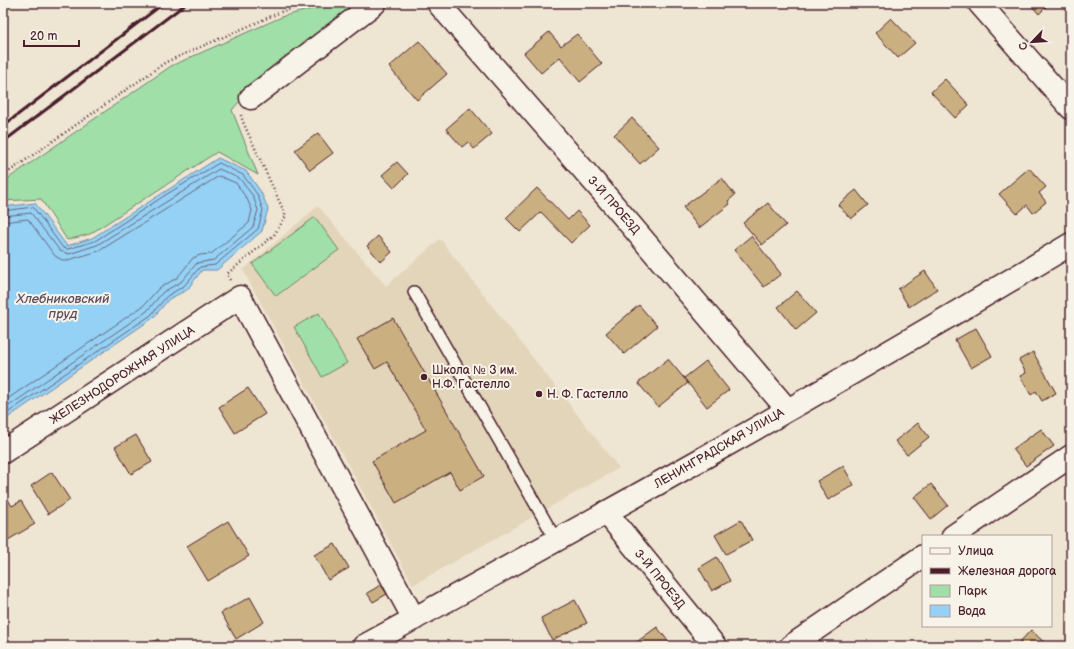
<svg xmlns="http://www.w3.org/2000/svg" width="1074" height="649" font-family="'Balsamiq Sans',sans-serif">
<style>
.built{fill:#e3d5ba}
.green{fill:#a0dfa7;stroke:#757f69}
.water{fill:#94d1f5;stroke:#768aa4}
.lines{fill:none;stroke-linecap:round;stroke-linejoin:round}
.shore{stroke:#68667c;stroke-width:1}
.building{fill:#caaf80;stroke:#4a1f2b}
.lane-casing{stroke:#4a1f2b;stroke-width:14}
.street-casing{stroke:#4a1f2b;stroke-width:25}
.path{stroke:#4a1f2b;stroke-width:2.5;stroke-dasharray:1 3;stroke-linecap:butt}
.lane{stroke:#f7f3e8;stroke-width:11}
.street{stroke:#f7f3e8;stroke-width:22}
.rail{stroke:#4a1f2b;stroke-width:3}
.poi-dot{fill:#4a1f2b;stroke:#f7f3e8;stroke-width:1.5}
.labels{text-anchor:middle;stroke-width:4;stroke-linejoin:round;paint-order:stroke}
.street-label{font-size:12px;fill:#4a1f2b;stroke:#f7f3e8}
.poi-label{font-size:12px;fill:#4a1f2b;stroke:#f7f3e8;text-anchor:start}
.water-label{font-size:13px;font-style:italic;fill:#5c4c5e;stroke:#f7f3e8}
</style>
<rect width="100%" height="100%" fill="#eee5d3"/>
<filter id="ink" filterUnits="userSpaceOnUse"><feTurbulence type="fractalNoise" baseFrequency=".025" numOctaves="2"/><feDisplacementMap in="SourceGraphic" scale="8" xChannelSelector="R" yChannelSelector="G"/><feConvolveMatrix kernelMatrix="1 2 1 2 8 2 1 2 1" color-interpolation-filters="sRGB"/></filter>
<g filter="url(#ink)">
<path class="built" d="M318,206L386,286L440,239L619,468L413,585L243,270Z"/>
<g class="green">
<path d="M336,3H366L248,92L232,110L258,175L217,152L90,234L67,240L41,199L3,201V182L171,66L284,16Z"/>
<path d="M315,217L339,250L276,296L252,264Z"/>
<path d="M319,313L347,363L322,377L294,327Z"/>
</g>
<path class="water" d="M218,158L246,171L261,192L268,209L262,231L217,270H202L187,290L169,299L153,318L3,421V207L35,203L67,246L92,238Z"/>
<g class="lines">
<g class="shore">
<path d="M3,211L33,207L63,248L68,249L95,241L167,194L219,163L243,175L257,194L263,210L258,229L215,265L200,267L184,286L167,296L151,315L3,416"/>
<path d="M3,216L31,213L60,251L69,254L97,245L219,169L240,179L253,196L258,210L253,227L214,260L197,263L181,282L163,292L147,311L3,410"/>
<path d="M3,222L28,219L55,256L62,260H68L99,251L219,176L236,183L247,199L252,210L249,223L211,254L200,255L193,258L177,278L159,288L143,306L3,402"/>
</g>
</g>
<g class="building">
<path d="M1029,3H1050L1039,14Z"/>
<path d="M891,18L915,43L898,58L875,33Z"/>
<path d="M549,32L561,46L577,34L602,64L580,82L560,57L541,73L524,53Z"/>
<path d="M419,41L447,74L417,100L389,67Z"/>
<path d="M945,79L969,105L955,118L931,92Z"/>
<path d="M470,108L492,134L474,149L468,142L462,147L446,129Z"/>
<path d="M632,118L659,147L640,164L614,135Z"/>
<path d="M318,133L333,153L310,170L295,150Z"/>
<path d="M397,162L408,174L394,188L382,175Z"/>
<path d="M1029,168L1046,187L1039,193L1046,202L1033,213L1027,205L1017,214L999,194Z"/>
<path d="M722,178L735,195L728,201L730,204L699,228L683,207Z"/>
<path d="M537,188L568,220L577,211L590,225L571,243L541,212L520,232L506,218Z"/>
<path d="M856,190L868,205L851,219L838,205Z"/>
<path d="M768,203L786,225L762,245L743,223Z"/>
<path d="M378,236L392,252L381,262L367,246Z"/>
<path d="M751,236L781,274L764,287L734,250Z"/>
<path d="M925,271L937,289L909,307L898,289Z"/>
<path d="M797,291L816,313L796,330L778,307Z"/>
<path d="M639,305L657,326L624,354L606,333Z"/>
<path d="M393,318L484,476L460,490L450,472L396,503L372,461L426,430L387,362L375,369L357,339Z"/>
<path d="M976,328L992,356L971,368L955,340Z"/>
<path d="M1033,352L1056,393L1042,401L1036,391L1031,395L1020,376L1026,373L1019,360Z"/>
<path d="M668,359L688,383L658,407L638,383Z"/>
<path d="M706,361L729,390L707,407L684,378Z"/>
<path d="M248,388L265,414L235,433L219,407Z"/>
<path d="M918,423L929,437L907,455L895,441Z"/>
<path d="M1041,429L1054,446L1026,466L1013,449Z"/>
<path d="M136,435L152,462L131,474L115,447Z"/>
<path d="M843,466L854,485L828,500L817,481Z"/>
<path d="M52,472L70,500L48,514L31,486Z"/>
<path d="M931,484L948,505L931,519L914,497Z"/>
<path d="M7,498L12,506L21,501L35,524L3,543V501Z"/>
<path d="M741,520L752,540L726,554L715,535Z"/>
<path d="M228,521L249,556L208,581L187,546Z"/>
<path d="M335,544L349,568L328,580L314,555Z"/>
<path d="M717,557L730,581L712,591L699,568Z"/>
<path d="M381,585L387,594L373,602L367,593Z"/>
<path d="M250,597L264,622L236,639L221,613Z"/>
<path d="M575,600L587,623L552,640L541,618Z"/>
<path d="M657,627L672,646H636L634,644Z"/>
<path d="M1031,630L1048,646L1017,645Z"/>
<path d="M158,639L162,646H147Z"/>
</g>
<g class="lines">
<g class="lane-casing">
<path id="lane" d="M414,292L556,540"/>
</g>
<g class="street-casing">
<g id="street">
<path d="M438,3L601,190L787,409"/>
<path d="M979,3L1071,108"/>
<path d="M251,98L375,3"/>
<path d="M3,452L240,297L414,619"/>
<path d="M606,512L715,646"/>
<path d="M953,536L1071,456"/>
<path d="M364,646C602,516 839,384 1071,244"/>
<path d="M791,646L923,556"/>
</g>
</g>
<g class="path">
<path d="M3,176L166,62L281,12L312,3"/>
<path d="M230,280L227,274L274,235L286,216L243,122L241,115"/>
</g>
<use href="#lane" class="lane"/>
<use href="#street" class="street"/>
<g class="rail">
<path d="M3,126L164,3"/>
<path d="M3,142L187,3"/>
</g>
</g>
</g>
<g class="poi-dot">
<circle cx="424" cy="377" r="4"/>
<circle cx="539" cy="394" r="4"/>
</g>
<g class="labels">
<g class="street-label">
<text transform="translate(614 205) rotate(49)" y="4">3-Й ПРОЕЗД</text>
<text transform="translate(122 375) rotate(-33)" y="4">ЖЕЛЕЗНОДОРОЖНАЯ УЛИЦА</text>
<text transform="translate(719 448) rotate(-30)" y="4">ЛЕНИНГРАДСКАЯ УЛИЦА</text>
<text transform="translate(660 579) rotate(51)" y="4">3-Й ПРОЕЗД</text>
</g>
<g class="poi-label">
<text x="432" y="374">Школа № 3 им.<tspan x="432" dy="14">Н.Ф. Гастелло</tspan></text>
<text x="547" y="398">Н. Ф. Гастелло</text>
</g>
<g class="water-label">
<text x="63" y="303">Хлебниковский<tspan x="63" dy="15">пруд</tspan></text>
</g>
</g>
<rect width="1074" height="649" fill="none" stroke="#f7f3e8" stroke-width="16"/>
<rect x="8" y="8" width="1058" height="633" fill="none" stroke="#4a1f2b" stroke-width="1.5" filter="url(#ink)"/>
<rect x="922" y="535" width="130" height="92" fill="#f7f3e8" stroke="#b29e9c"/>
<rect x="930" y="548" width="20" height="6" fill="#f7f3e8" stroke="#b29e9c"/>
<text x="958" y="555" font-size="12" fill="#4a1f2b">Улица</text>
<rect x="930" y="568" width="20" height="6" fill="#4a1f2b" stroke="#b29e9c"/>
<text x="958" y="575" font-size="12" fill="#4a1f2b">Железная дорога</text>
<rect x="930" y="585" width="20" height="12" fill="#a0dfa7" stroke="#b29e9c"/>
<text x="958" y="595" font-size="12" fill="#4a1f2b">Парк</text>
<rect x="930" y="605" width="20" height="12" fill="#94d1f5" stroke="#b29e9c"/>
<text x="958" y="615" font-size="12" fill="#4a1f2b">Вода</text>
<g transform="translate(1032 42) rotate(245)" stroke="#f7f3e8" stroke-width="3" paint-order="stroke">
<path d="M0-3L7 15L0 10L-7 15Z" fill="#4a1f2b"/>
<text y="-6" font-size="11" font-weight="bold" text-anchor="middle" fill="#4a1f2b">С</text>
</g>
<path d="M24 40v6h55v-6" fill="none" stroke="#4a1f2b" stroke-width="2"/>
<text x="30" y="40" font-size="12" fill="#4a1f2b" stroke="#f7f3e8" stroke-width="3" paint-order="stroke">20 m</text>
</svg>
